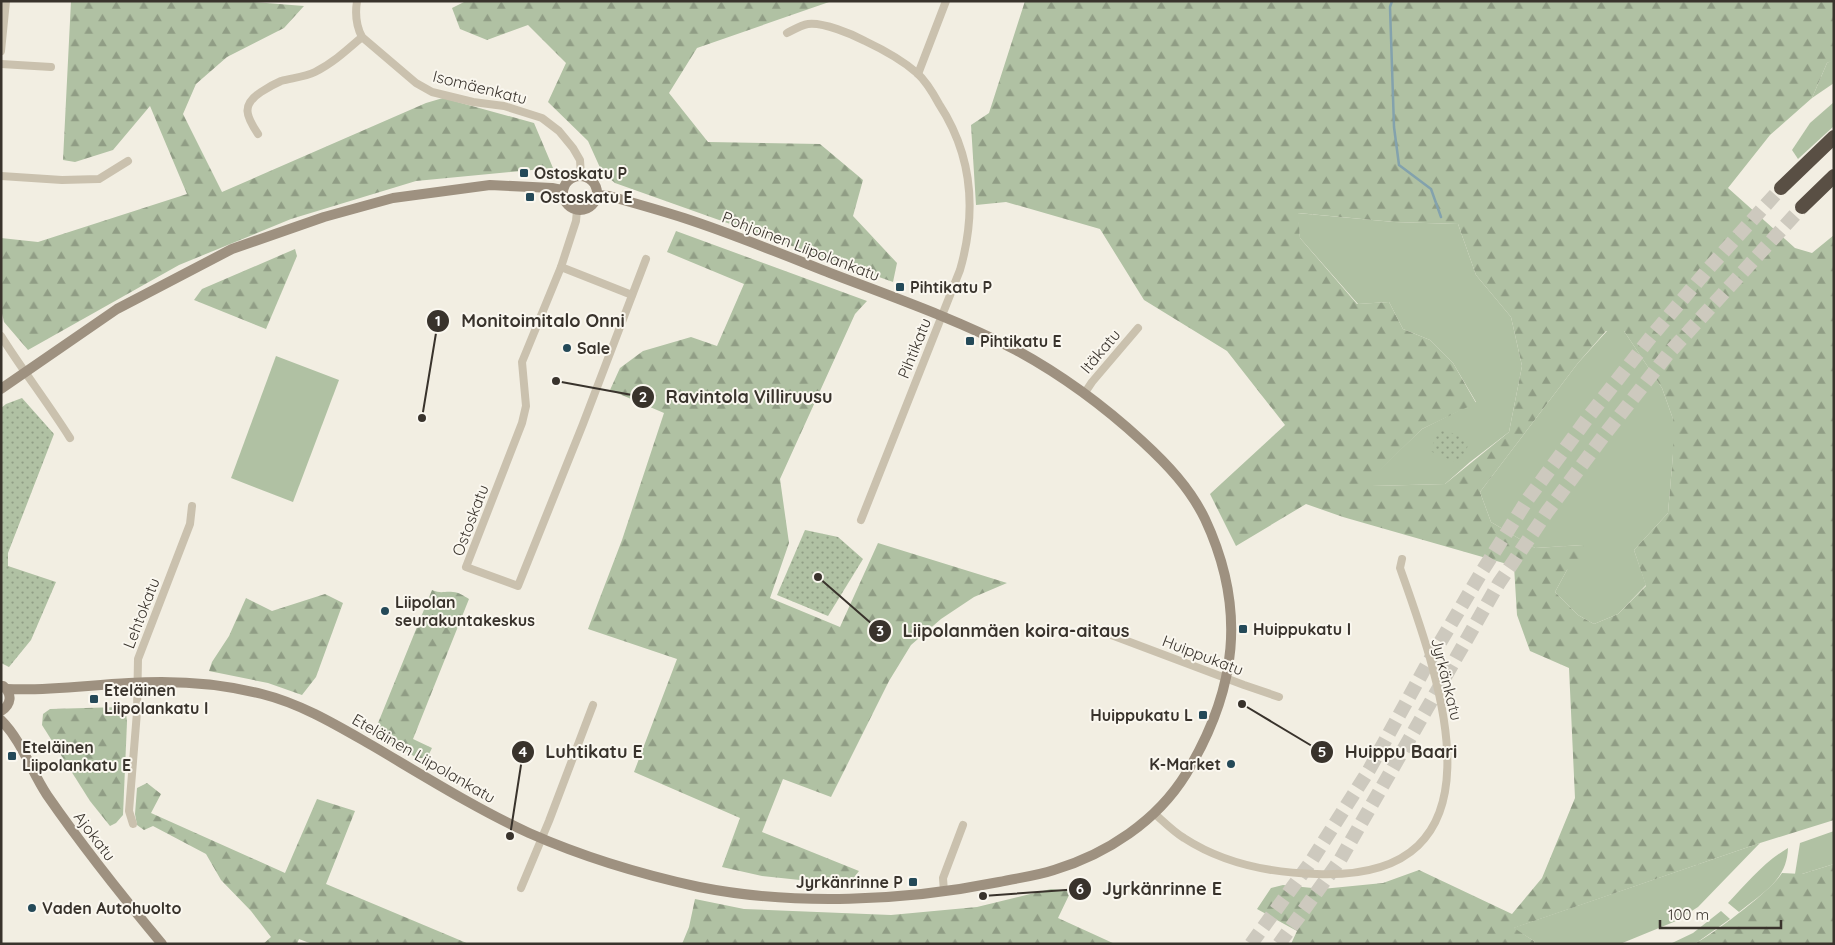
<svg xmlns="http://www.w3.org/2000/svg" width="1835" height="945" font-family="Quicksand,sans-serif">
<style>
.green{fill:#b0c1a3}
.forest{fill:url(#forest-firs);fill-rule:evenodd}
.park{fill:url(#park-dots)}
.lines{fill:none;stroke-linecap:round;stroke-linejoin:round}
.stream{stroke:#83a2ad;stroke-width:2.5}
.highway-tunnel{stroke:#cdc9be;stroke-width:14;stroke-dasharray:14 7;stroke-linecap:butt}
.street{stroke:#cac1ae;stroke-width:8}
.secondary{stroke:#9e9180;stroke-width:10}
.highway{stroke:#594f44;stroke-width:14}
.poi-dot{fill:#244958;stroke:#faf7ef;stroke-width:2}
.labels{text-anchor:middle;stroke-width:4;stroke-linejoin:round;paint-order:stroke}
.street-label{font-size:16px;fill:#39332c;stroke:#faf7ef}
.poi-label{font-size:16px;font-weight:bold;fill:#39332c;stroke:#faf7ef;text-anchor:start}
.leader{fill:none;stroke:#39332c;stroke-width:2}
.callout-dot{fill:#39332c;stroke:#faf7ef;stroke-width:2}
.mark-label{font-size:15px;text-anchor:middle;font-weight:bold;fill:#fff}
.callout-label{font-size:18px;text-anchor:middle;font-weight:bold;fill:#39332c;stroke:#faf7ef;stroke-width:4;stroke-linejoin:round;paint-order:stroke}
</style>
<defs>
<pattern id="forest-firs" width="22" height="20" patternUnits="userSpaceOnUse" patternTransform="scale(1.25)"><rect width="22" height="20" fill="#b0c1a3"/><path d="M5 1l3.5 6h-7zM16 11l3.5 6h-7z" fill="#909d85"/></pattern>
<pattern id="park-dots" width="8" height="8" patternUnits="userSpaceOnUse" patternTransform="scale(1.25)"><rect width="8" height="8" fill="#b0c1a3"/><path d="M2 2h.1M6 6h.1" fill="none" stroke="#909d85" stroke-width="1.8" stroke-linecap="round"/></pattern>
</defs>
<rect width="100%" height="100%" fill="#f2eee2"/>
<g class="green">
<path d="M1834,59V83L1812,98L1827,63Z"/>
<path d="M1834,102V126L1798,159L1792,150L1810,123Z"/>
<path d="M1297,213L1394,222L1458,224L1476,275L1511,317L1522,366L1509,432L1470,462L1445,484L1372,486V477L1422,429L1476,402L1453,363L1430,340L1403,329L1389,302L1358,304L1300,238Z"/>
<path d="M1607,331H1624L1662,388L1673,419V454L1668,513L1634,550L1646,585L1618,614L1594,624L1578,615L1555,592L1567,570L1583,545L1535,548L1491,522L1480,492L1578,363Z"/>
<path d="M276,356L339,380L293,502L231,478Z"/>
<path d="M1834,831V864L1802,874H1795L1800,843Z"/>
<path d="M1760,843L1698,907L1676,921L1620,944H1535L1534,941L1513,928Z"/>
<path d="M1788,848C1787,881 1762,893 1739,912L1728,903C1747,883 1764,862 1788,848Z"/>
<path d="M1721,911L1730,919L1699,941L1694,944H1670L1693,933Z"/>
</g>
<g class="forest">
<path d="M71,1H240L304,6L284,28L227,57L196,84L183,114L222,192L426,103L443,98L534,123L553,168L416,181L291,219L179,265L28,350L4,322L1,309V238L38,242L187,194L150,106L113,150L75,162L63,160Z"/>
<path d="M466,1H832L697,48L669,93L708,142L820,144L863,180L853,216L897,263L893,282L615,183L602,172L588,141L548,102L566,63L528,25L487,40L460,29L452,8Z"/>
<path d="M1025,1H1834V60L1827,63L1812,98L1770,135L1728,188L1795,248L1812,253L1834,235V820L1760,843L1514,928L1534,941L1535,944H1291L1297,931L1257,909L1271,888L1283,885L1322,889L1383,883L1419,870L1512,914L1542,878L1575,798L1569,668L1530,651L1517,615L1514,566L1343,517L1306,504L1236,546L1210,494L1285,425L1227,351L1144,300L1100,229L1006,202L976,205L971,125L989,113ZM1298,213L1394,222L1458,224L1476,275L1511,317L1522,366L1509,432L1445,484L1373,486L1372,478L1422,429L1476,403L1453,363L1430,340L1403,329L1389,302L1357,304L1300,238ZM1606,331H1624L1662,388L1673,419V454L1668,513L1634,550L1646,586L1618,614L1594,624L1578,615L1555,592L1567,570L1587,561L1583,545L1535,548L1491,522L1480,492L1578,363Z"/>
<path d="M676,231L867,301L855,314L780,479L789,543L770,598L840,627L878,543L1007,583L974,597L941,619L911,645L889,681L831,797L783,779L762,832L859,871L852,880H800L762,876L722,867L740,818L634,772L677,659L588,629L622,540L664,413L610,390L620,368L643,351L691,337L717,346L744,284L667,252Z"/>
<path d="M295,249L297,256L266,329L194,300L202,289Z"/>
<path d="M432,590C441,594 444,591 453,592C459,592 464,596 469,599L413,739L432,748L427,758H417L374,733Z"/>
<path d="M325,594L343,603L316,677L302,695L268,683L209,671L212,662L229,636L246,598L272,611Z"/>
<path d="M121,707L126,713L127,722L123,815L116,823L110,826L90,801L42,725L43,714L50,709Z"/>
<path d="M147,783L161,794L151,813L285,873L317,799L355,811L326,884L469,944H312L299,939L297,944H263L271,937L251,911L221,880L206,854L153,826L144,830L137,825L135,814L137,788Z"/>
<path d="M1834,864V944H1694C1712,935 1772,890 1782,873L1802,874Z"/>
<path d="M1051,889L1071,891L1058,918L1115,944H682L689,927L695,899L744,909L891,915L977,907Z"/>
</g>
<g class="park">
<path d="M22,398L54,434L8,553V566L56,582L31,640L9,667L1,663V408L6,404Z"/>
<path d="M1440,428L1470,441L1460,464L1430,451Z"/>
<path d="M805,530L838,537L863,559L828,616L777,595Z"/>
</g>
<g class="lines">
<path class="stream" d="M1392,1L1390,7L1394,127L1399,165L1431,189L1441,217"/>
<g class="highway-tunnel">
<path d="M1251,944L1310,863L1369,770L1425,668L1481,573L1528,499L1589,416L1650,338L1709,268L1781,188"/>
<path d="M1279,944L1340,860L1499,583L1547,512L1605,434L1668,354L1802,207"/>
</g>
<g class="street">
<path d="M357,1C355,14 356,26 362,37L416,83L432,92L473,102L504,106L542,118L559,131L573,148L580,160L581,175"/>
<path d="M787,33C793,30 801,25 808,24C823,22 852,34 865,41C884,50 901,59 917,73C926,81 933,93 939,104C973,156 977,211 960,270L861,520"/>
<path d="M1,51L6,1"/>
<path d="M1,64L51,67"/>
<path d="M918,74L946,1"/>
<path d="M258,134C246,116 241,105 261,92C267,88 274,84 281,81C292,78 305,77 315,72C333,63 347,50 362,37"/>
<path d="M1,176L62,180L99,179L128,161"/>
<path d="M577,210L576,221L561,267L522,362L526,406L522,423L466,567L518,586L583,424L646,259"/>
<path d="M561,267L632,295"/>
<path d="M1,336C23,371 48,403 70,438"/>
<path d="M1084,394L1092,382L1138,328"/>
<path d="M1090,627L1244,685L1279,697"/>
<path d="M1155,814C1164,822 1174,832 1184,838C1224,864 1271,873 1317,874C1514,881 1440,680 1400,568L1402,559"/>
<path d="M133,824L129,811L137,712L138,659L190,524L192,506"/>
<path d="M521,888L549,821L593,705"/>
<path d="M944,892L943,878L963,825"/>
</g>
<g class="secondary">
<circle cx="580" cy="193" r="17"/>
<path d="M1,389L117,309L232,249L324,217L393,198L490,185L552,188L562,190"/>
<path d="M7,689C48,691 88,685 129,683C174,680 219,683 262,694C302,704 338,726 373,746C424,776 475,808 529,833C581,856 644,875 699,887C794,906 905,901 999,882C1017,878 1036,876 1054,870C1107,854 1157,821 1186,774C1237,690 1247,609 1205,519C1190,488 1167,464 1142,441C1104,406 1062,375 1016,350C956,319 893,297 830,273C782,254 733,234 684,218C659,210 634,203 609,196L597,195"/>
<path d="M1,711C11,705 13,694 3,686"/>
<path d="M1,720C22,741 31,771 47,795C83,847 122,896 162,944"/>
</g>
<g class="highway">
<path d="M1781,188L1834,137"/>
<path d="M1802,207L1834,176"/>
</g>
</g>
<g class="poi-dot">
<rect x="519" y="168" width="10" height="10" rx="2.5"/>
<rect x="525" y="192" width="10" height="10" rx="2.5"/>
<rect x="895" y="282" width="10" height="10" rx="2.5"/>
<rect x="965" y="336" width="10" height="10" rx="2.5"/>
<circle cx="567" cy="348" r="5"/>
<circle cx="385" cy="611" r="5"/>
<rect x="1238" y="624" width="10" height="10" rx="2.5"/>
<rect x="89" y="694" width="10" height="10" rx="2.5"/>
<rect x="1198" y="710" width="10" height="10" rx="2.5"/>
<rect x="7" y="751" width="10" height="10" rx="2.5"/>
<circle cx="1231" cy="764" r="5"/>
<rect x="908" y="877" width="10" height="10" rx="2.5"/>
<circle cx="32" cy="908" r="5"/>
</g>
<g class="labels">
<g class="street-label">
<text transform="translate(480 87) rotate(14)" y="6">Isomäenkatu</text>
<text transform="translate(801 246) rotate(21)" y="6">Pohjoinen Liipolankatu</text>
<text transform="translate(914 348) rotate(-68)" y="6">Pihtikatu</text>
<text transform="translate(1100 351) rotate(-50)" y="6">Itäkatu</text>
<text transform="translate(470 520) rotate(-69)" y="6">Ostoskatu</text>
<text transform="translate(141 613) rotate(-69)" y="6">Lehtokatu</text>
<text transform="translate(1203 655) rotate(21)" y="6">Huippukatu</text>
<text transform="translate(1447 679) rotate(76)" y="6">Jyrkänkatu</text>
<text transform="translate(424 758) rotate(30)" y="6">Eteläinen Liipolankatu</text>
<text transform="translate(95 836) rotate(53)" y="6">Ajokatu</text>
</g>
<g class="poi-label">
<text x="534" y="179">Ostoskatu P</text>
<text x="540" y="203">Ostoskatu E</text>
<text x="910" y="293">Pihtikatu P</text>
<text x="980" y="347">Pihtikatu E</text>
<text x="577" y="354">Sale</text>
<text x="395" y="608">Liipolan<tspan x="395" dy="18">seurakuntakeskus</tspan></text>
<text x="1253" y="635">Huippukatu I</text>
<text x="104" y="696">Eteläinen<tspan x="104" dy="18">Liipolankatu I</tspan></text>
<text x="1193" y="721" text-anchor="end">Huippukatu L</text>
<text x="22" y="753">Eteläinen<tspan x="22" dy="18">Liipolankatu E</tspan></text>
<text x="1221" y="770" text-anchor="end">K-Market</text>
<text x="903" y="888" text-anchor="end">Jyrkänrinne P</text>
<text x="42" y="914">Vaden Autohuolto</text>
</g>
</g>
<path class="leader" d="M422 418L438 321M556 381L643 397M818 577L880 631M510 836L523 752M1242 704L1322 752M983 896L1080 889"/>
<g class="callout-dot">
<circle cx="422" cy="418" r="5"/>
<circle cx="556" cy="381" r="5"/>
<circle cx="818" cy="577" r="5"/>
<circle cx="510" cy="836" r="5"/>
<circle cx="1242" cy="704" r="5"/>
<circle cx="983" cy="896" r="5"/>
<circle cx="438" cy="321" r="12"/>
<circle cx="643" cy="397" r="12"/>
<circle cx="880" cy="631" r="12"/>
<circle cx="523" cy="752" r="12"/>
<circle cx="1322" cy="752" r="12"/>
<circle cx="1080" cy="889" r="12"/>
</g>
<g class="mark-label">
<text x="438" y="326">1</text>
<text x="643" y="402">2</text>
<text x="880" y="636">3</text>
<text x="523" y="757">4</text>
<text x="1322" y="757">5</text>
<text x="1080" y="894">6</text>
</g>
<g class="callout-label">
<text x="543" y="327">Monitoimitalo Onni</text>
<text x="749" y="403">Ravintola Villiruusu</text>
<text x="1016" y="637">Liipolanmäen koira-aitaus</text>
<text x="594" y="758">Luhtikatu E</text>
<text x="1401" y="758">Huippu Baari</text>
<text x="1162" y="895">Jyrkänrinne E</text>
</g>
<rect width="1835" height="945" fill="none" stroke="#39332c" stroke-width="5"/>
<path d="M1660 920v8h121v-8" fill="none" stroke="#39332c" stroke-width="2.5"/>
<text x="1668" y="920" font-size="15" fill="#39332c" stroke="#faf7ef" stroke-width="4" paint-order="stroke">100 m</text>
</svg>
